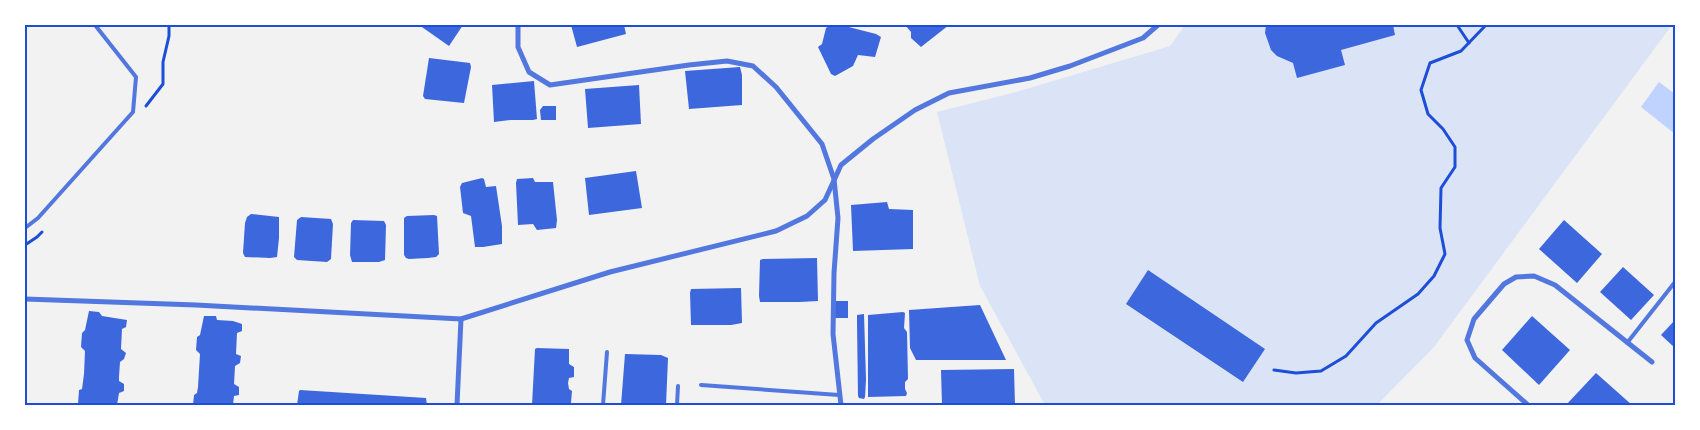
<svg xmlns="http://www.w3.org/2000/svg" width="1700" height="430" font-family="Barlow,sans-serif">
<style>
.green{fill:#dbe4f7}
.water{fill:#bfd3fe}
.building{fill:#3d67dc}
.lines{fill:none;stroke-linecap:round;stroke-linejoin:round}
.path{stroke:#1d4ed8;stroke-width:3}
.service{stroke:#5277de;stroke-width:4}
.minor{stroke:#5277de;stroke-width:5}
.neatline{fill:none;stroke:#1d4ed8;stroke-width:2}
</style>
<rect width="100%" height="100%" fill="#f2f2f2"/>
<path class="green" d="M1185,25H1672L1434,347L1377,405H1045L980,286L937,112L1016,92L1170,46Z"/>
<path class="water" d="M1659,82L1675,94V134L1641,107Z"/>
<g class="building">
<path d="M419,25H463L449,46Z"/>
<path d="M571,25H624L626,34L577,47Z"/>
<path d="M831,25H841L876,34L881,37L875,57L858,55L853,66L835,76L831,74L818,47L822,44L826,28Z"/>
<path d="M905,25H949L921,47L911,38V32Z"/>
<path d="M1266,25H1393L1395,35L1341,50L1345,65L1297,78L1293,63L1277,56L1271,50L1265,33Z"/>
<path d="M429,58L470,63L471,67L464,103L425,99L423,96Z"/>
<path d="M740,67L742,75V105L689,109L685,71Z"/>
<path d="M534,81L537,119L533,120H511L494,122L492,85Z"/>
<path d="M639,85L641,124L588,128L585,89Z"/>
<path d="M543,106H556V120H541L540,110Z"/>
<path d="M636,171L642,208L589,215L585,178Z"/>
<path d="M482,178L484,179L486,187L496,186L502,226V244L483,247H475L471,216L463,213L460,187L462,183Z"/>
<path d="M533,178L535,182H553L557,220L556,228L537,230L533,224L518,225L516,183L517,179Z"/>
<path d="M887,202L889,209L913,210V249L853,251L851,205Z"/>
<path d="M251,214L279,217V238L277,257L270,258L245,257L243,253L245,223L247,217Z"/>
<path d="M434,215L437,216L439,254L436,257L428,258L409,259L406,258L404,255V218L407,216Z"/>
<path d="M301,217L331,219L333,224L331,259L327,262L297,260L294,257L297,220Z"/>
<path d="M353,220L384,221L386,225L385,260L379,262H352L350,255L351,223Z"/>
<path d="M1564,220L1602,254L1577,283L1539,249Z"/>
<path d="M817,258L818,301L800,302H760L759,296L760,260L763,259Z"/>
<path d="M1623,267L1654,295L1631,320L1600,292Z"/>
<path d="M1148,270L1265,349L1243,382L1126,304Z"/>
<path d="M741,288L742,323L731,325H691L690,293L691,289Z"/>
<path d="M836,301H848V318H835V305Z"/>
<path d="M980,305L1006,360H916L910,348L909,310Z"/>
<path d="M89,311L99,312L102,316L127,320L126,327L122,329L121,349L126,353L124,359L120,362L119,377V381L124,384V391L119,393L117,405L78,404L79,390L82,389L84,374L85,351L81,347L82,333L85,330Z"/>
<path d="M903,312L905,313L904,328L907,332L908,379L905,382V389L907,393L906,396L868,397V315Z"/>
<path d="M864,314L866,380L865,397L864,399L859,398L858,396L857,322V315Z"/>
<path d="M204,316H216L217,320L233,321L242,324V331L237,333L236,354L241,356L240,363L235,366L234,384L239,387V395L234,396L233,405H193L194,395L197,393L198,387L200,354L196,350L197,337L200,335Z"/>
<path d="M1532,316L1570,350L1539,385L1502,350Z"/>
<path d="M1675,320V348L1661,335Z"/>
<path d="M537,348L569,349V364L574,367V377L569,378L568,383L569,389L572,391L571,403L567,405H532L535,349Z"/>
<path d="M625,354L661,355L668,358L666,405H621Z"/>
<path d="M1014,369L1015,405H942L941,370Z"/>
<path d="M1596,373L1632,405H1566Z"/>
<path d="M300,390L426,398L427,405H297L299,391Z"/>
</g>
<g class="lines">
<g class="path">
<path d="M1457,25L1469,43"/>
<path d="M146,106L163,84V62L169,36V25"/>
<path d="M25,245L37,237L42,232"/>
<path d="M1274,370L1296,373L1321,371L1346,356L1376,323L1418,294L1434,276L1445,254L1440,228L1441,188L1455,167V147L1443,129L1428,114L1421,90L1430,63L1461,51L1486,25"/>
</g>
<g class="service">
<path d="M25,228L38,218L133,112L136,77L95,25"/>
<path d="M1627,343L1675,282"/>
<path d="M701,385L839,395"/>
<path d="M603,405L607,352"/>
<path d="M677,405L678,386"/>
</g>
<g class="minor">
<path d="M518,25V47L529,72L550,85L689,65L727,61L753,66L776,87L822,144L834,179L838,218L834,273L833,334L841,405"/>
<path d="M25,299L196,305L461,319L610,272L776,231L807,216L825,200L841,165L873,139L915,110L949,93L1030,78L1070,66L1143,38L1158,25"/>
<path d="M457,405L461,319"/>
<path d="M1528,405L1475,358L1467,340L1474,319L1504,284L1516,277L1534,276L1555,285L1652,362"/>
</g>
</g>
<rect width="1700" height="430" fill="none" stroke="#ffffff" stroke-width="52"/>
<rect x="26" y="26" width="1648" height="378" class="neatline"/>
</svg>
